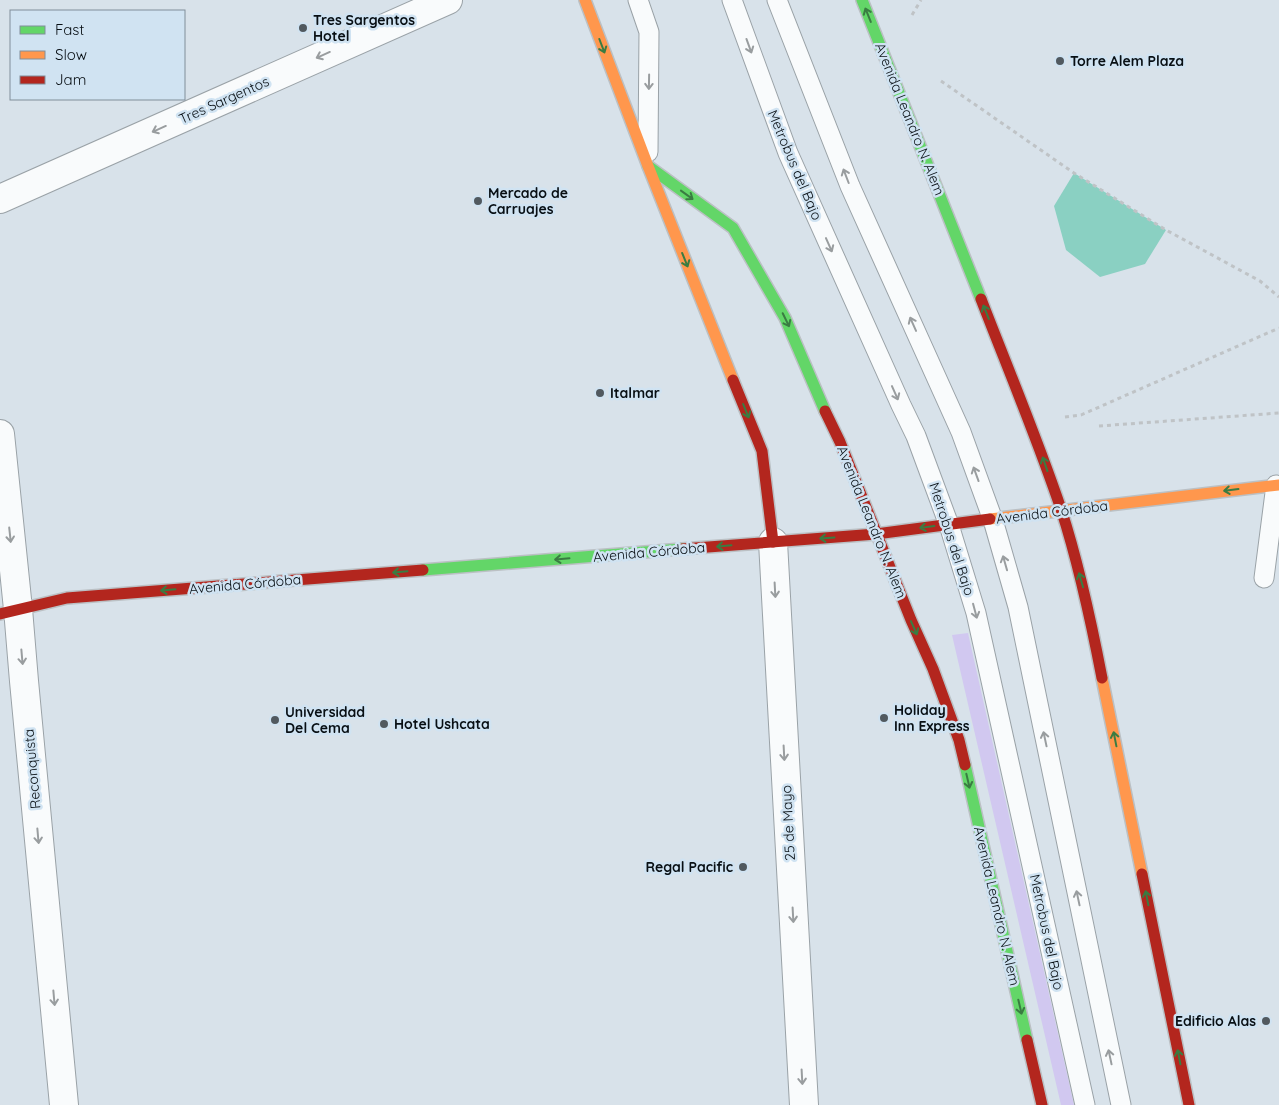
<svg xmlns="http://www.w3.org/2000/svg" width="1279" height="1105" font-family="Quicksand,sans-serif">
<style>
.green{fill:#d1c8f0}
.water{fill:#8ad0c2}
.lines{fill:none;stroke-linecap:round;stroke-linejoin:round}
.lane-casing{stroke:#9aa2a7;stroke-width:21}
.street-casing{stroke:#9aa2a7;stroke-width:30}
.fast-casing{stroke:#bbc0c4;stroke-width:14}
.slow-casing{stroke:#bbc0c4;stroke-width:14}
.jam-casing{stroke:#bbc0c4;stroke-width:14}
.path{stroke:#bfc3c6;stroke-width:3;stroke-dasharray:4 4;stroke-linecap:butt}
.lane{stroke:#f9fbfc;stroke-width:19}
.street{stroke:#f9fbfc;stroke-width:28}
.fast{stroke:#63d668;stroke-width:11}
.slow{stroke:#ff974d;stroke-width:11}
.jam{stroke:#b3261e;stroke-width:11}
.oneway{stroke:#3a7c42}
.oneway2{stroke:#999d9f}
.poi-dot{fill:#51595f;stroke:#d0e3f2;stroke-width:2}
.labels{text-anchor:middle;stroke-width:5;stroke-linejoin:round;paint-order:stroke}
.poi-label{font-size:14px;font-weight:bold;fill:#080f14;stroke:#d0e3f2;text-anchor:start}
.street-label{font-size:14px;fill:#080f14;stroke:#d0e3f2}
</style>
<rect width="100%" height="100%" fill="#d8e2ea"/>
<path class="green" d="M968,633L1074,1105H1061L952,635Z"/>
<path class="water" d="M1074,173L1166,230L1145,264L1100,277L1066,250L1054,206Z"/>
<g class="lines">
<g class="lane-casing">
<g id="lane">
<path d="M638,0L649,32L648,152"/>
<path d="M732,0L788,153L901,405L916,436L949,525L976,613L1085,1105"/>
<path d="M777,0L850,186L961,432L993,520L1018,607L1121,1105"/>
<path d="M1264,578L1276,485"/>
</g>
</g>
<g class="street-casing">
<g id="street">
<path d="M0,199L448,0"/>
<path d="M0,434L18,609L24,681L64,1105"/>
<path d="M773,542L804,1105"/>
</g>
</g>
<g class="fast-casing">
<g id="fast">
<path d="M862,0L981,299"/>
<path d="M648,166L733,228L785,318L825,411"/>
<path d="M423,570L682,549"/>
<path d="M965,765L1027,1040"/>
</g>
</g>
<g class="slow-casing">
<g id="slow">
<path d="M585,0L648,166L733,380"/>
<path d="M990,519L1279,485"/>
<path d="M1102,678L1142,874"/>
</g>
</g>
<g class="jam-casing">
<g id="jam">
<path d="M981,299C1008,369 1037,438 1061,509C1079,564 1091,621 1102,678"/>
<path d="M733,380L762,451L773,542"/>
<path d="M825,411L840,442L911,620L933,669L959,740L965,765"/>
<path d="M682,549L876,534L990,519"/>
<path d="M0,614L67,598L423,570"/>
<path d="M1142,874L1189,1105"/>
<path d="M1027,1040L1042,1105"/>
</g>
</g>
<g class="path">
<path d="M912,15L921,0"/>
<path d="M941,81L1074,173L1166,230L1260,281L1279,297"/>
<path d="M1065,417L1081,415L1279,328"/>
<path d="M1099,426L1279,413"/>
</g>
<use href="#lane" class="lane"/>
<use href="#street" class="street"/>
<use href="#fast" class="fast"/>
<use href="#slow" class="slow"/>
<use href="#jam" class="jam"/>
</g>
<defs><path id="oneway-shaft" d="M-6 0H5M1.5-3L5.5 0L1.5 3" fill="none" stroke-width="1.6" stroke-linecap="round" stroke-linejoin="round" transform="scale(1.25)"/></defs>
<g class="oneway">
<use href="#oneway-shaft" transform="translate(868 15) rotate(-112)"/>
<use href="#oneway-shaft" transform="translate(602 46) rotate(69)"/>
<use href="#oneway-shaft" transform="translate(687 195) rotate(36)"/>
<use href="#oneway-shaft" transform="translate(685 260) rotate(68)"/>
<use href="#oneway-shaft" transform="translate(986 312) rotate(-112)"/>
<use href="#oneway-shaft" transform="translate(786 320) rotate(64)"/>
<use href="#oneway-shaft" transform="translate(746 411) rotate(68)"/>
<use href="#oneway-shaft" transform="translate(1045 464) rotate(-109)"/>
<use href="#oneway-shaft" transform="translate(1231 490) rotate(173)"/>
<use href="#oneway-shaft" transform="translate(927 527) rotate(172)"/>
<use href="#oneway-shaft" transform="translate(827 538) rotate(176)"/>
<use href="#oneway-shaft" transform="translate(724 546) rotate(175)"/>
<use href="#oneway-shaft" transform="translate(562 559) rotate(175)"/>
<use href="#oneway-shaft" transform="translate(400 572) rotate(175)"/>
<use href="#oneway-shaft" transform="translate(1081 580) rotate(-106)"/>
<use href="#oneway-shaft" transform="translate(168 590) rotate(175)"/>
<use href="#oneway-shaft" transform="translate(914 628) rotate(66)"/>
<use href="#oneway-shaft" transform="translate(1115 739) rotate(-101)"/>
<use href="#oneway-shaft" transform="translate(968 781) rotate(77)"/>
<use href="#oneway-shaft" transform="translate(1147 898) rotate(-101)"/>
<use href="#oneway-shaft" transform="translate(1020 1007) rotate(77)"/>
<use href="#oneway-shaft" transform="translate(1179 1057) rotate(-101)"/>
</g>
<g class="oneway2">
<use href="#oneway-shaft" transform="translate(749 46) rotate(70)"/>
<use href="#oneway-shaft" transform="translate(323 55) rotate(156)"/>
<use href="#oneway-shaft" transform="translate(649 82) rotate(91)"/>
<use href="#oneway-shaft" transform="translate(159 129) rotate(156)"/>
<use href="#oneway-shaft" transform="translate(846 176) rotate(-111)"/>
<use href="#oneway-shaft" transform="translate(829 245) rotate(66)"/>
<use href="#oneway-shaft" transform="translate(913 324) rotate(-114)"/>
<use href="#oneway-shaft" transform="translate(895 393) rotate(66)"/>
<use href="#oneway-shaft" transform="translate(976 474) rotate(-110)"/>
<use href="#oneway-shaft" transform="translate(10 535) rotate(84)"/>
<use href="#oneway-shaft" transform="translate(1005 563) rotate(-106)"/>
<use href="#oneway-shaft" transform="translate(775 590) rotate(87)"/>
<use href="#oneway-shaft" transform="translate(975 611) rotate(75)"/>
<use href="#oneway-shaft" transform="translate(22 657) rotate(85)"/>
<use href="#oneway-shaft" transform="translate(1045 739) rotate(-102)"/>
<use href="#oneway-shaft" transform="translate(784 753) rotate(87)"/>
<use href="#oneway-shaft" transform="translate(38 836) rotate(85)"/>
<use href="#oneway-shaft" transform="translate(1078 898) rotate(-102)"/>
<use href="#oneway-shaft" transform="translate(793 915) rotate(87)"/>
<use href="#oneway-shaft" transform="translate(54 998) rotate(85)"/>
<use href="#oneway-shaft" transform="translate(1110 1057) rotate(-102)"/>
<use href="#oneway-shaft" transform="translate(802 1077) rotate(87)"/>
</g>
<g class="poi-dot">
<circle cx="303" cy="28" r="5"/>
<circle cx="1060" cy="61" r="5"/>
<circle cx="478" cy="201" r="5"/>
<circle cx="600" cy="393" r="5"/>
<circle cx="884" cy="718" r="5"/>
<circle cx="275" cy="720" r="5"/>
<circle cx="384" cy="724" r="5"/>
<circle cx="743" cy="867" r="5"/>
<circle cx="1266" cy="1021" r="5"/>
</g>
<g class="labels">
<g class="poi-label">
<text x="313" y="25">Tres Sargentos<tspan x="313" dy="16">Hotel</tspan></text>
<text x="1070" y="66">Torre Alem Plaza</text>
<text x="488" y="198">Mercado de<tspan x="488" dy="16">Carruajes</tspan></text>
<text x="610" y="398">Italmar</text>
<text x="894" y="715">Holiday<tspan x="894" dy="16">Inn Express</tspan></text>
<text x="285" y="717">Universidad<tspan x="285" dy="16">Del Cema</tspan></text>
<text x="394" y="729">Hotel Ushcata</text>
<text x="733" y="872" text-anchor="end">Regal Pacific</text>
<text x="1256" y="1026" text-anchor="end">Edificio Alas</text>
</g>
<g class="street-label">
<text transform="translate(224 100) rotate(-24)" y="5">Tres Sargentos</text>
<text transform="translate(910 119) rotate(68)" y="5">Avenida Leandro N. Alem</text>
<text transform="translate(795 165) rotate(67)" y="5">Metrobus del Bajo</text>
<text transform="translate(1052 512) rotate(-7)" y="5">Avenida Córdoba</text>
<text transform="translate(872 522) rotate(68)" y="5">Avenida Leandro N. Alem</text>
<text transform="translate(952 539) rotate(72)" y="5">Metrobus del Bajo</text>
<text transform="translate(649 552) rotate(-5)" y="5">Avenida Córdoba</text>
<text transform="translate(245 584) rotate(-5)" y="5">Avenida Córdoba</text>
<text transform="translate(32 769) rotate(-95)" y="5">Reconquista</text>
<text transform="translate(788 823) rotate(-93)" y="5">25 de Mayo</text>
<text transform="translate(997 906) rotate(77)" y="5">Avenida Leandro N. Alem</text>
<text transform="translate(1047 932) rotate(78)" y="5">Metrobus del Bajo</text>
</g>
</g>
<rect x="10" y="10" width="175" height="90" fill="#d0e3f2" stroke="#808e99"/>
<rect x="20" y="26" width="25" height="8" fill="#63d668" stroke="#808e99"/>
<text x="55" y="35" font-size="15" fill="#080f14">Fast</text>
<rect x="20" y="51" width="25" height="8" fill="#ff974d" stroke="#808e99"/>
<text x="55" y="60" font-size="15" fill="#080f14">Slow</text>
<rect x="20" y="76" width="25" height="8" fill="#b3261e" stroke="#808e99"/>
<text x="55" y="85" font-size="15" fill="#080f14">Jam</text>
</svg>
